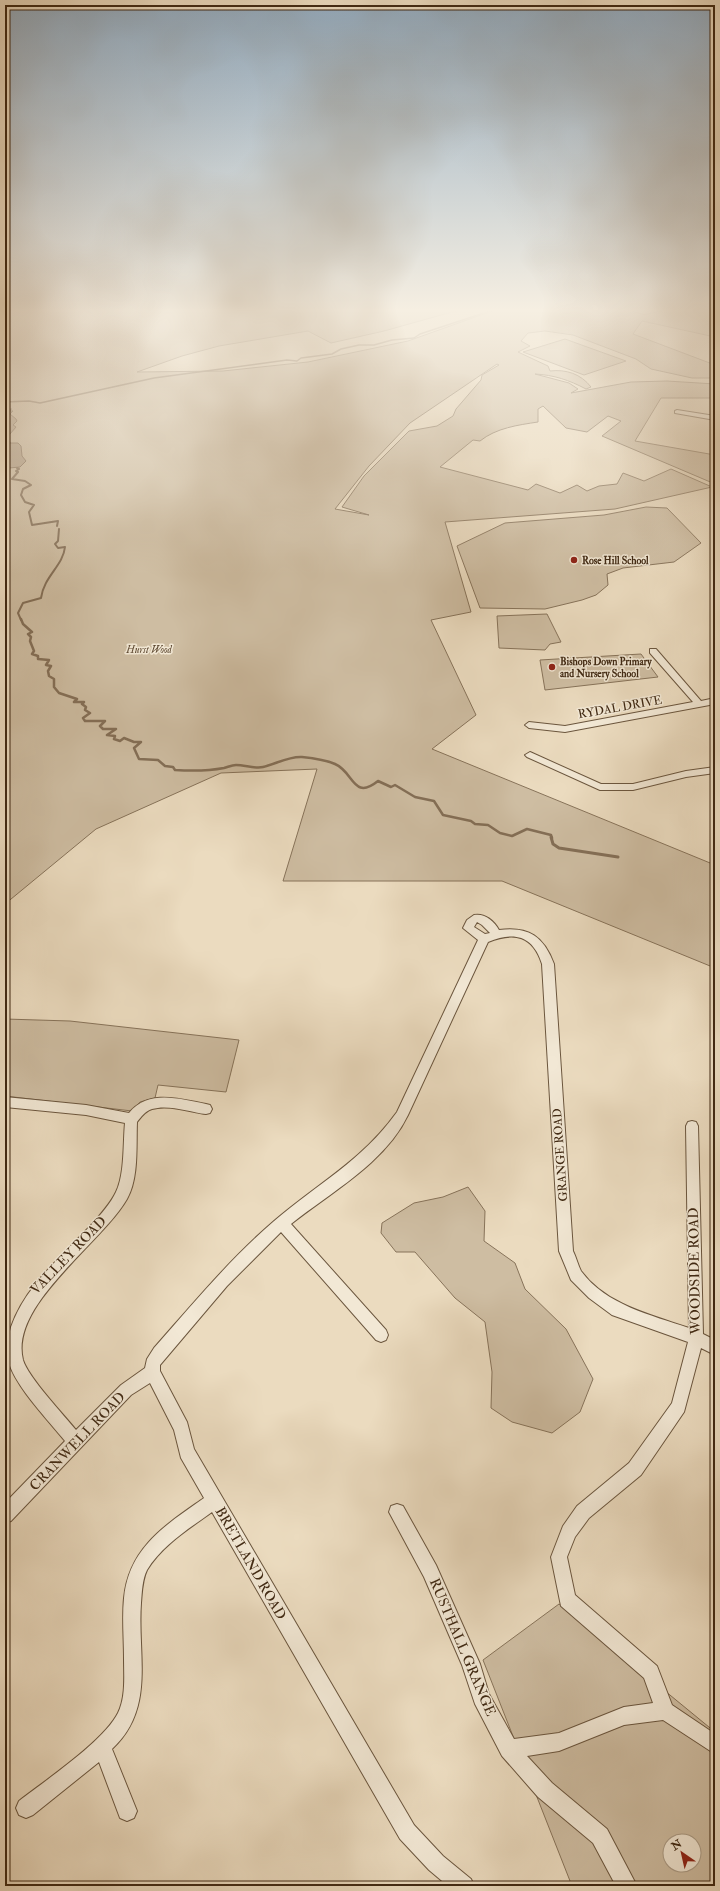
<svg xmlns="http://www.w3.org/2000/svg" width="720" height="1891" font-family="'IM FELL Double Pica',serif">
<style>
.green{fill:#cebda2;stroke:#87735a;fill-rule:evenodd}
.water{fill:#b19e85;stroke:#846f57}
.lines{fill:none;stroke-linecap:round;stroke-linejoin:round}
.stream-far3{stroke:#846f57;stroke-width:1.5}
.stream-far2{stroke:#846f57;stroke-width:2}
.stream-far1{stroke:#846f57;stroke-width:2.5}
.stream{stroke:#846f57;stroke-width:3}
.street-casing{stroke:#6b563e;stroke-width:2}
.street{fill:#f2e8d5;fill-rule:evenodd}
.poi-dot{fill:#8f2418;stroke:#f2e8d5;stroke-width:1.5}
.labels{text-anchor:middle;stroke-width:3;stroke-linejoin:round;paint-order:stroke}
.far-poi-label{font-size:10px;font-weight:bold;fill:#402913;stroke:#f2e8d5;text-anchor:start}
.far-park-label{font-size:10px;font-style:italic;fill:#5c4730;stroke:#f2e8d5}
.street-label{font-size:12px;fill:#402913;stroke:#f2e8d5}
.near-street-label{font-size:14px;fill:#402913;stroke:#f2e8d5}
</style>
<rect width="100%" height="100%" fill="#ebdbbf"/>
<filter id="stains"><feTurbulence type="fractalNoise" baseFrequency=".005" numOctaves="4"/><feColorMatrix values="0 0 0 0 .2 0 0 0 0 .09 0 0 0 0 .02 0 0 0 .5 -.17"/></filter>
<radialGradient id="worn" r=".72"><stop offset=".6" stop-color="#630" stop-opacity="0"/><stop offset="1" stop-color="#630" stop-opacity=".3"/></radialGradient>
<g class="green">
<path d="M5,310H459L384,331L331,343L308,331L219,346L182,356L137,372L223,371L308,362L408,341L495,310H715V337L642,321L633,334L715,365V378H692L651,369L636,359L573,335L545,331L528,333L521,341L530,346L518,352L548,366L550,371C566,369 581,374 591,387L586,389C569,380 554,375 535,374L569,383L578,389L571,393L631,382L667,381L715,384V398H661L635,441L715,455V484L602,436L621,421L608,416L587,432L566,428L543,406L538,409V422C518,425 496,428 480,441L473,440L440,467L528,490L536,484L560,493L577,485L587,491L599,486L617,484L623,473L644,481L671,469L712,487L615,509L445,522L471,612L431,620L476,715L432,749L715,865V968L502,881H283L317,769L221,773L96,829L5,904ZM497,364L499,365L482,375L481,380L456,409L453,416L437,426L409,431L364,476L342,507L369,515L335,509L369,466L410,423Z"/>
<path d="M565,339L626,361L584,375L523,352Z"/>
<path d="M646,507L667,508L701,543L674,562L623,568L607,574L608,585L596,595L582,600L545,609L480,608L457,546L505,523L604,515Z"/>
<path d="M547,614L561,642L550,644L545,650L499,648L497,616Z"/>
<path d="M641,654L658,677L545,690L540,660Z"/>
<path d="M5,1019L70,1021L239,1040L226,1092L158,1085L155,1098L140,1102L132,1111L5,1096Z"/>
<path d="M468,1187L485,1211L484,1241L515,1263L525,1289L566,1329L593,1379L580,1412L552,1433L512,1422L491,1408L492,1372L485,1322L455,1298L415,1252H396L381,1233L382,1223L414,1203L443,1197Z"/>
<path d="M559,1604L715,1732V1886H572L483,1660ZM670,1841H694V1865H670Z"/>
</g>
<g class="water">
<path d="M10,411H13L10,414L16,419L17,421L13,425L16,427L10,434L5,436V412Z"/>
<path d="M10,443H18L21,446L22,456L26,461L20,467L9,468L6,460L10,455L5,451V445Z"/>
</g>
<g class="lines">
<g class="stream-far3">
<path d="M5,402L29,401L40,403L154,378L287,360L297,361L301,358L332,354L341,349L359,345H374L392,340L414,338L420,334L493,310"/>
<path d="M10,411L11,409"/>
<path d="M7,436L10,443"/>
</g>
<g class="stream-far2">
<path d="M17,468L19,469L16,471L18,472L12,479L25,481L31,485L23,489L21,495L25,502L34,505L29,512L32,525L58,521L57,526"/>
<path d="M21,620L18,613L23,603L41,598C44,576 63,566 65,547L58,548L55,544L58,541L59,529"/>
</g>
<path class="stream-far1" d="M21,619L23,624L32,632L28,634L31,637L30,641L34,651L32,654L38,656V659L49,660L46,665L51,666L48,671L49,676L54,679V687L59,693L77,699L74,702H84L82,704L86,707L85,710L90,713L83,718L85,721H105L100,726L103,729H116L107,735L115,736L114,739L120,741L124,738L134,742H141L134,748L139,759L158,760L165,766L173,767L175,770C191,771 208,771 224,768C228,767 232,765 236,765C245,765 255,769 263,767C276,764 289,756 302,757C312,758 326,760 335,764C354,772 353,801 378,781L391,787L395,785L415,797L434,801L443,815L471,821L475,824L488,825L500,833L512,836L527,829L551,835L552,838"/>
<path class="stream" d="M551,837L553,844L559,848L618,857"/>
<g class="street-casing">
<g id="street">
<path d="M630,310H664L644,314Z"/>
<path d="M677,410L715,416V420L675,413V411Z"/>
<rect x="711" y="634" width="4" height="4"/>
<path d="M650,649H656L701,701L715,698V704L565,732L529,728L525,725L529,722L565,726L693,702L650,653Z"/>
<path d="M530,752L601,784H633L686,771L715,767V773L686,777L633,790H600L527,757L525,755Z"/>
<path d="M474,915C485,913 494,921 499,930C529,926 544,937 554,964L573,1251C576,1257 578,1265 581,1271C606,1305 651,1315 689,1328L686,1126L688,1122L692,1121L696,1122L698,1126L703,1334L715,1340V1355L701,1348L684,1412L641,1475L589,1518L575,1537L567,1557L575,1595L657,1666L672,1705L715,1734V1754L663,1720L624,1725L559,1751L527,1756L552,1783L607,1829L637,1886H616L593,1843L538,1797L502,1756L475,1704L462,1665L424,1577L389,1512L391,1506L397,1504L403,1506L436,1565L480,1664L489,1694L514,1739L559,1733L624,1707L653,1703L644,1678L561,1606L551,1557L563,1526L577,1506L629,1463L672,1403L688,1342L612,1315L589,1298L571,1280L559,1251L542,964C533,936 515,931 488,942L408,1115C385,1163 331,1192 291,1224L386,1330L388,1335L386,1340L381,1342L376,1340L281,1232L227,1286L160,1365V1371L187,1422L194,1449L414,1825L443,1856L471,1879L474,1886H448L429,1870L400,1839L212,1512C190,1528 162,1545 147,1570C142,1580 142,1592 141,1603C137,1655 156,1708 112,1749L137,1811L134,1818L127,1821L120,1818L99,1762L33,1815L26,1818L19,1815L16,1808L19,1801C46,1780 104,1741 118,1713C126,1697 124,1676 124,1659C124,1638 122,1618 124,1598C129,1547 166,1525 204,1498L181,1458L174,1430L150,1383L131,1395L11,1521L5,1523V1503L65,1441C49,1421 16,1387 9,1363C6,1351 8,1338 11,1327C26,1284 63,1256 93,1223C101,1214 111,1203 116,1192C125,1174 123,1142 125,1123L86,1115L5,1107V1097L86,1105L129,1113C149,1089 179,1099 206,1104L210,1105L212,1109L210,1113L206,1114C190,1112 168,1104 152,1109C145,1111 141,1117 137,1122C136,1146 139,1178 127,1199C101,1244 9,1305 23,1360C28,1377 64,1415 76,1430L121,1385L145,1368L147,1359L154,1348C192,1305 229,1260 273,1222C318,1183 361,1162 397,1112L478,940L463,928L467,920ZM477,922L482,925L490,933L485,934L474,927Z"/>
</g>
</g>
<use href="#street" class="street"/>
</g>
<linearGradient id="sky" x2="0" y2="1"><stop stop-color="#92abc0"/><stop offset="0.54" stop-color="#f6efe2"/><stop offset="1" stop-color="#f6efe2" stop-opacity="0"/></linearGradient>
<rect width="720" height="575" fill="url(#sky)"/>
<g class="poi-dot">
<circle cx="574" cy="560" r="4"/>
<circle cx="552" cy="667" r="4"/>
</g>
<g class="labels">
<g class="far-poi-label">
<text x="582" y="564">Rose Hill School</text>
<text x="560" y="665">Bishops Down Primary<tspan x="560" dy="12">and Nursery School</tspan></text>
</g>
<g class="far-park-label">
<text x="149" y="653">Hurst Wood</text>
</g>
<g class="street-label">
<text transform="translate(620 707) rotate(-10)" y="4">RYDAL DRIVE</text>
<text transform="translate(560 1155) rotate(-94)" y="4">GRANGE ROAD</text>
</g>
<g class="near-street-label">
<text transform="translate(68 1255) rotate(-46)" y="5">VALLEY ROAD</text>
<text transform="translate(694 1271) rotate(-91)" y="5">WOODSIDE ROAD</text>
<text transform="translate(77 1441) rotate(-46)" y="5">CRANWELL ROAD</text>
<text transform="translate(251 1563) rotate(60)" y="5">BRETLAND ROAD</text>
<text transform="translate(463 1647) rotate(67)" y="5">RUSTHALL GRANGE</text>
</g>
</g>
<rect width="720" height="1891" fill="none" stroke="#ebdbbf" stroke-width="20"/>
<rect x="6" y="6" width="708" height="1879" fill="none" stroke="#402913" stroke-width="2"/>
<rect x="10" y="10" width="700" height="1871" fill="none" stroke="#402913"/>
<g transform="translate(682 1853) rotate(326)"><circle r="19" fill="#f2e8d5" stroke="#ab9c87"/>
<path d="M0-3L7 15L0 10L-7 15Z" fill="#8f2418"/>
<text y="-6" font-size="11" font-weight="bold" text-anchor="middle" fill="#402913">N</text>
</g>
<rect width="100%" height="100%" filter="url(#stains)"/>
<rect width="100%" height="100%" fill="url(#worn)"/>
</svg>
